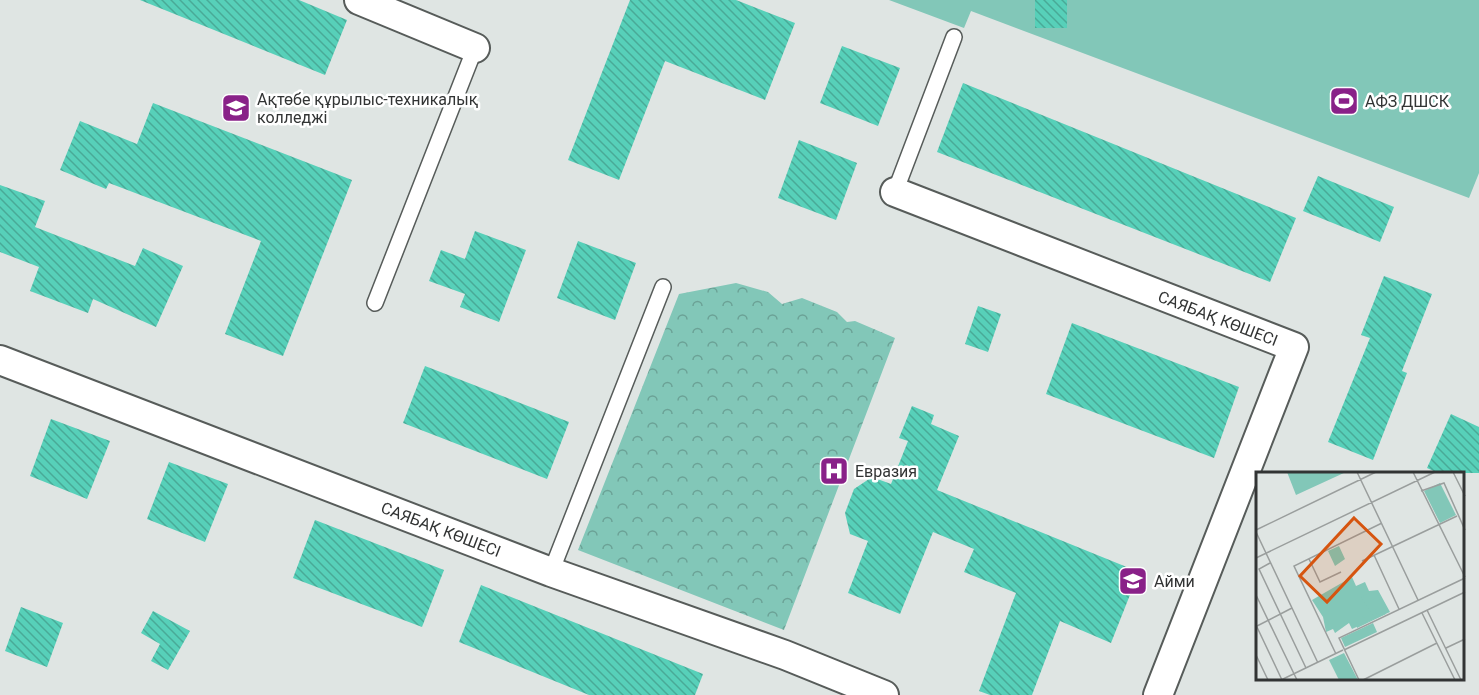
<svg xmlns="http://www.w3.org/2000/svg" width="1479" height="695" font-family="Roboto,sans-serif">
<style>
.green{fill:#82c7b8}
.forest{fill:url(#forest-crowns)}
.building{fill:url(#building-back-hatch)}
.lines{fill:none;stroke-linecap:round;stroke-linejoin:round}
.lane-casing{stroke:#575c5a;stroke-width:18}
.street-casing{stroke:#575c5a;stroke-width:32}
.lane{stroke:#fff;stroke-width:15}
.street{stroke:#fff;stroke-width:28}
.labels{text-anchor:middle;stroke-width:5;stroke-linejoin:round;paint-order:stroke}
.poi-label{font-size:16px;fill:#323434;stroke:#fff;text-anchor:start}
.street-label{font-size:16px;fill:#323434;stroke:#fff}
.inset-road{fill:none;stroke:#9a9e9d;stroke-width:1.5}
.view{fill:#d65510;fill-opacity:0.15;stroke:#d65510;stroke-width:3}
.inset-edge{fill:none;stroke:#323434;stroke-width:3}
</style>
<defs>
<pattern id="forest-crowns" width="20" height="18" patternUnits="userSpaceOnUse" patternTransform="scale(1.5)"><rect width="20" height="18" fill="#82c7b8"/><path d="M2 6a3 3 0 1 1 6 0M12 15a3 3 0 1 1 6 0" fill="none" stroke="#6ba296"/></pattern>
<pattern id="building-back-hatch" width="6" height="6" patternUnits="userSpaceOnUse" patternTransform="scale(1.5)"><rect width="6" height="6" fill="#57d0b9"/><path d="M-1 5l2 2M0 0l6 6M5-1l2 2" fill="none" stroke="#49aa97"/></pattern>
</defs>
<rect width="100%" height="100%" fill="#dfe5e3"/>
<path class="green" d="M889,0H1479V173L1469,198L971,11L964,28Z"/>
<path class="forest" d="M736,283L768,292L782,304L802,298L837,312L847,322L855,321L895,338L784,630L578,550L679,294Z"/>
<g class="building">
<path d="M140,0H299L347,20L325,75Z"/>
<path d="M630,0H736L795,23L765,100L665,61L619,180L568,160Z"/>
<rect x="1035" y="0" width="32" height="28"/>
<path d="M842,46L900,68L878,126L820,103Z"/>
<path d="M963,83L1296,218L1270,282L937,152Z"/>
<path d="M153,103L352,180L283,356L225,334L261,241L109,183L106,189L60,170L80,121L137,144Z"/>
<path d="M799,140L857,163L836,220L778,198Z"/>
<path d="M1318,176L1394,207L1380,242L1303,211Z"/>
<path d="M0,185L45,201L35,227L135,266L143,248L183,266L156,327L93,299L88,313L30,291L39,267L0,252Z"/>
<path d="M475,231L526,250L499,322L460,307L465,294L429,281L441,250L465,259Z"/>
<path d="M578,241L636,263L615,320L557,298Z"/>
<path d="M1384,276L1432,294L1402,371L1407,373L1373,460L1328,442L1370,338L1361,335Z"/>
<path d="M978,306L1001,314L988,352L965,344Z"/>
<path d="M1072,323L1239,387L1214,458L1046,394Z"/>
<path d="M425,366L569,422L547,479L403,423Z"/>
<path d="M912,406L934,415L931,424L959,436L937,490L1139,572L1111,643L1060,621L1032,695H990L979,691L1016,593L964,572L974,549L933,532L900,614L848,593L868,541L850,534L845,513L854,489L872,477L891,484L908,441L899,438Z"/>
<path d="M1451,414L1479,427V473H1438L1427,468Z"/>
<path d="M51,419L110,441L87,499L30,476Z"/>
<path d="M169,462L228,484L205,542L147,519Z"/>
<path d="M315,520L444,570L422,627L293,578Z"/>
<path d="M481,585L703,674L695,695H589L459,642Z"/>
<path d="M21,607L63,623L47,667L5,651Z"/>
<path d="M153,611L190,631L168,670L151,661L160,644L141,633Z"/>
</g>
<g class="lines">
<g class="lane-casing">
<g id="lane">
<path d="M895,192L954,37"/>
<path d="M375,303L475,48"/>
<path d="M551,572L663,287"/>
</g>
</g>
<g class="street-casing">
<g id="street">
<path d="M359,0L475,48"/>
<path d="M895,192L1294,347L1158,695"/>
<path d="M0,360L551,572L785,655L884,695"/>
</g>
</g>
<use href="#lane" class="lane"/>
<use href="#street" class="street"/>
</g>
<defs>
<g id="stadium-square" transform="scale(1.5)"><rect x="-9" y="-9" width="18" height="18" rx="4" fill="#892188" stroke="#fff"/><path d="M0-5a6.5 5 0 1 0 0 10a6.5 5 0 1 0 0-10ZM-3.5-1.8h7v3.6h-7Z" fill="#fff"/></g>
<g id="university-square" transform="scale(1.5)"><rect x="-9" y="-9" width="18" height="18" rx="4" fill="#892188" stroke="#fff"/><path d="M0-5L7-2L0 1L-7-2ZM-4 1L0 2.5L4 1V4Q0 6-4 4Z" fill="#fff"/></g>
<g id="hospital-square" transform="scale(1.5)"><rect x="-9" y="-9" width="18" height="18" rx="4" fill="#892188" stroke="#fff"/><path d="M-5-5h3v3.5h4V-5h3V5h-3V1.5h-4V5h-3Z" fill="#fff"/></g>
<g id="school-square" transform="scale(1.5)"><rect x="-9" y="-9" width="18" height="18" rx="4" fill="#892188" stroke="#fff"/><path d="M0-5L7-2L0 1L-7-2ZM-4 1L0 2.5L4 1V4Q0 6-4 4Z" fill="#fff"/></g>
</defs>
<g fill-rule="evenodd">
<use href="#stadium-square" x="1344" y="101"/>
<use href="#university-square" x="236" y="108"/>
<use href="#hospital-square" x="834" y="471"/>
<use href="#school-square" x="1133" y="581"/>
</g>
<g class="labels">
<g class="poi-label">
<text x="257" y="105">Ақтөбе құрылыс-техникалық<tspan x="257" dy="18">колледжі</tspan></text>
<text x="1365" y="107">АФЗ ДШСК</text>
<text x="855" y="477">Евразия</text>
<text x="1154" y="587">Айми</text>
</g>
<g class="street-label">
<text transform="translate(1218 318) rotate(21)" y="6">САЯБАҚ КӨШЕСІ</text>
<text transform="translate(441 529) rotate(21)" y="6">САЯБАҚ КӨШЕСІ</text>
</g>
</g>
<g transform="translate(1256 472)">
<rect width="208" height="208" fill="#dfe5e3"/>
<path d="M31,0H90L40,23ZM96,105L100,114L109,110L113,119L122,118L134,140L96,157L93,151L79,161L77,157L70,160L67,145L56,128ZM88,181L102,208H83L73,188Z" fill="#82c7b8"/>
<path d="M184,11L200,43L184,51L168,19ZM83,74L89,87L79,94L72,79ZM115,121L121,122L128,137H119L120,141L122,144L129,138L130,142L101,156L100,149H109L106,143L111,150L119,146L105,125ZM117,151L121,160L89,175L85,166Z" fill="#82c7b8"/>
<path class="inset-road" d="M101,0L162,128M157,0L209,105M197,0L209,24M165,19L188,11L209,58M0,58L120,0M0,60L62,191M118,83L143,137M0,86L179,0M53,87L64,110L85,100M106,89L201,44M14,91L3,97L50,196M0,123L41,208M171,138L205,208M166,141L199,208M0,153L26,208M1,154L36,136M190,176L209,167M88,178L209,120M80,182L38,94L126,51M0,183L12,208M25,208L87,178M103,208L83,166L209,106M107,208L181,171"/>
<path class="view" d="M98,46L125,72L71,130L44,104Z"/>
<rect width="208" height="208" class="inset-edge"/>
</g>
</svg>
